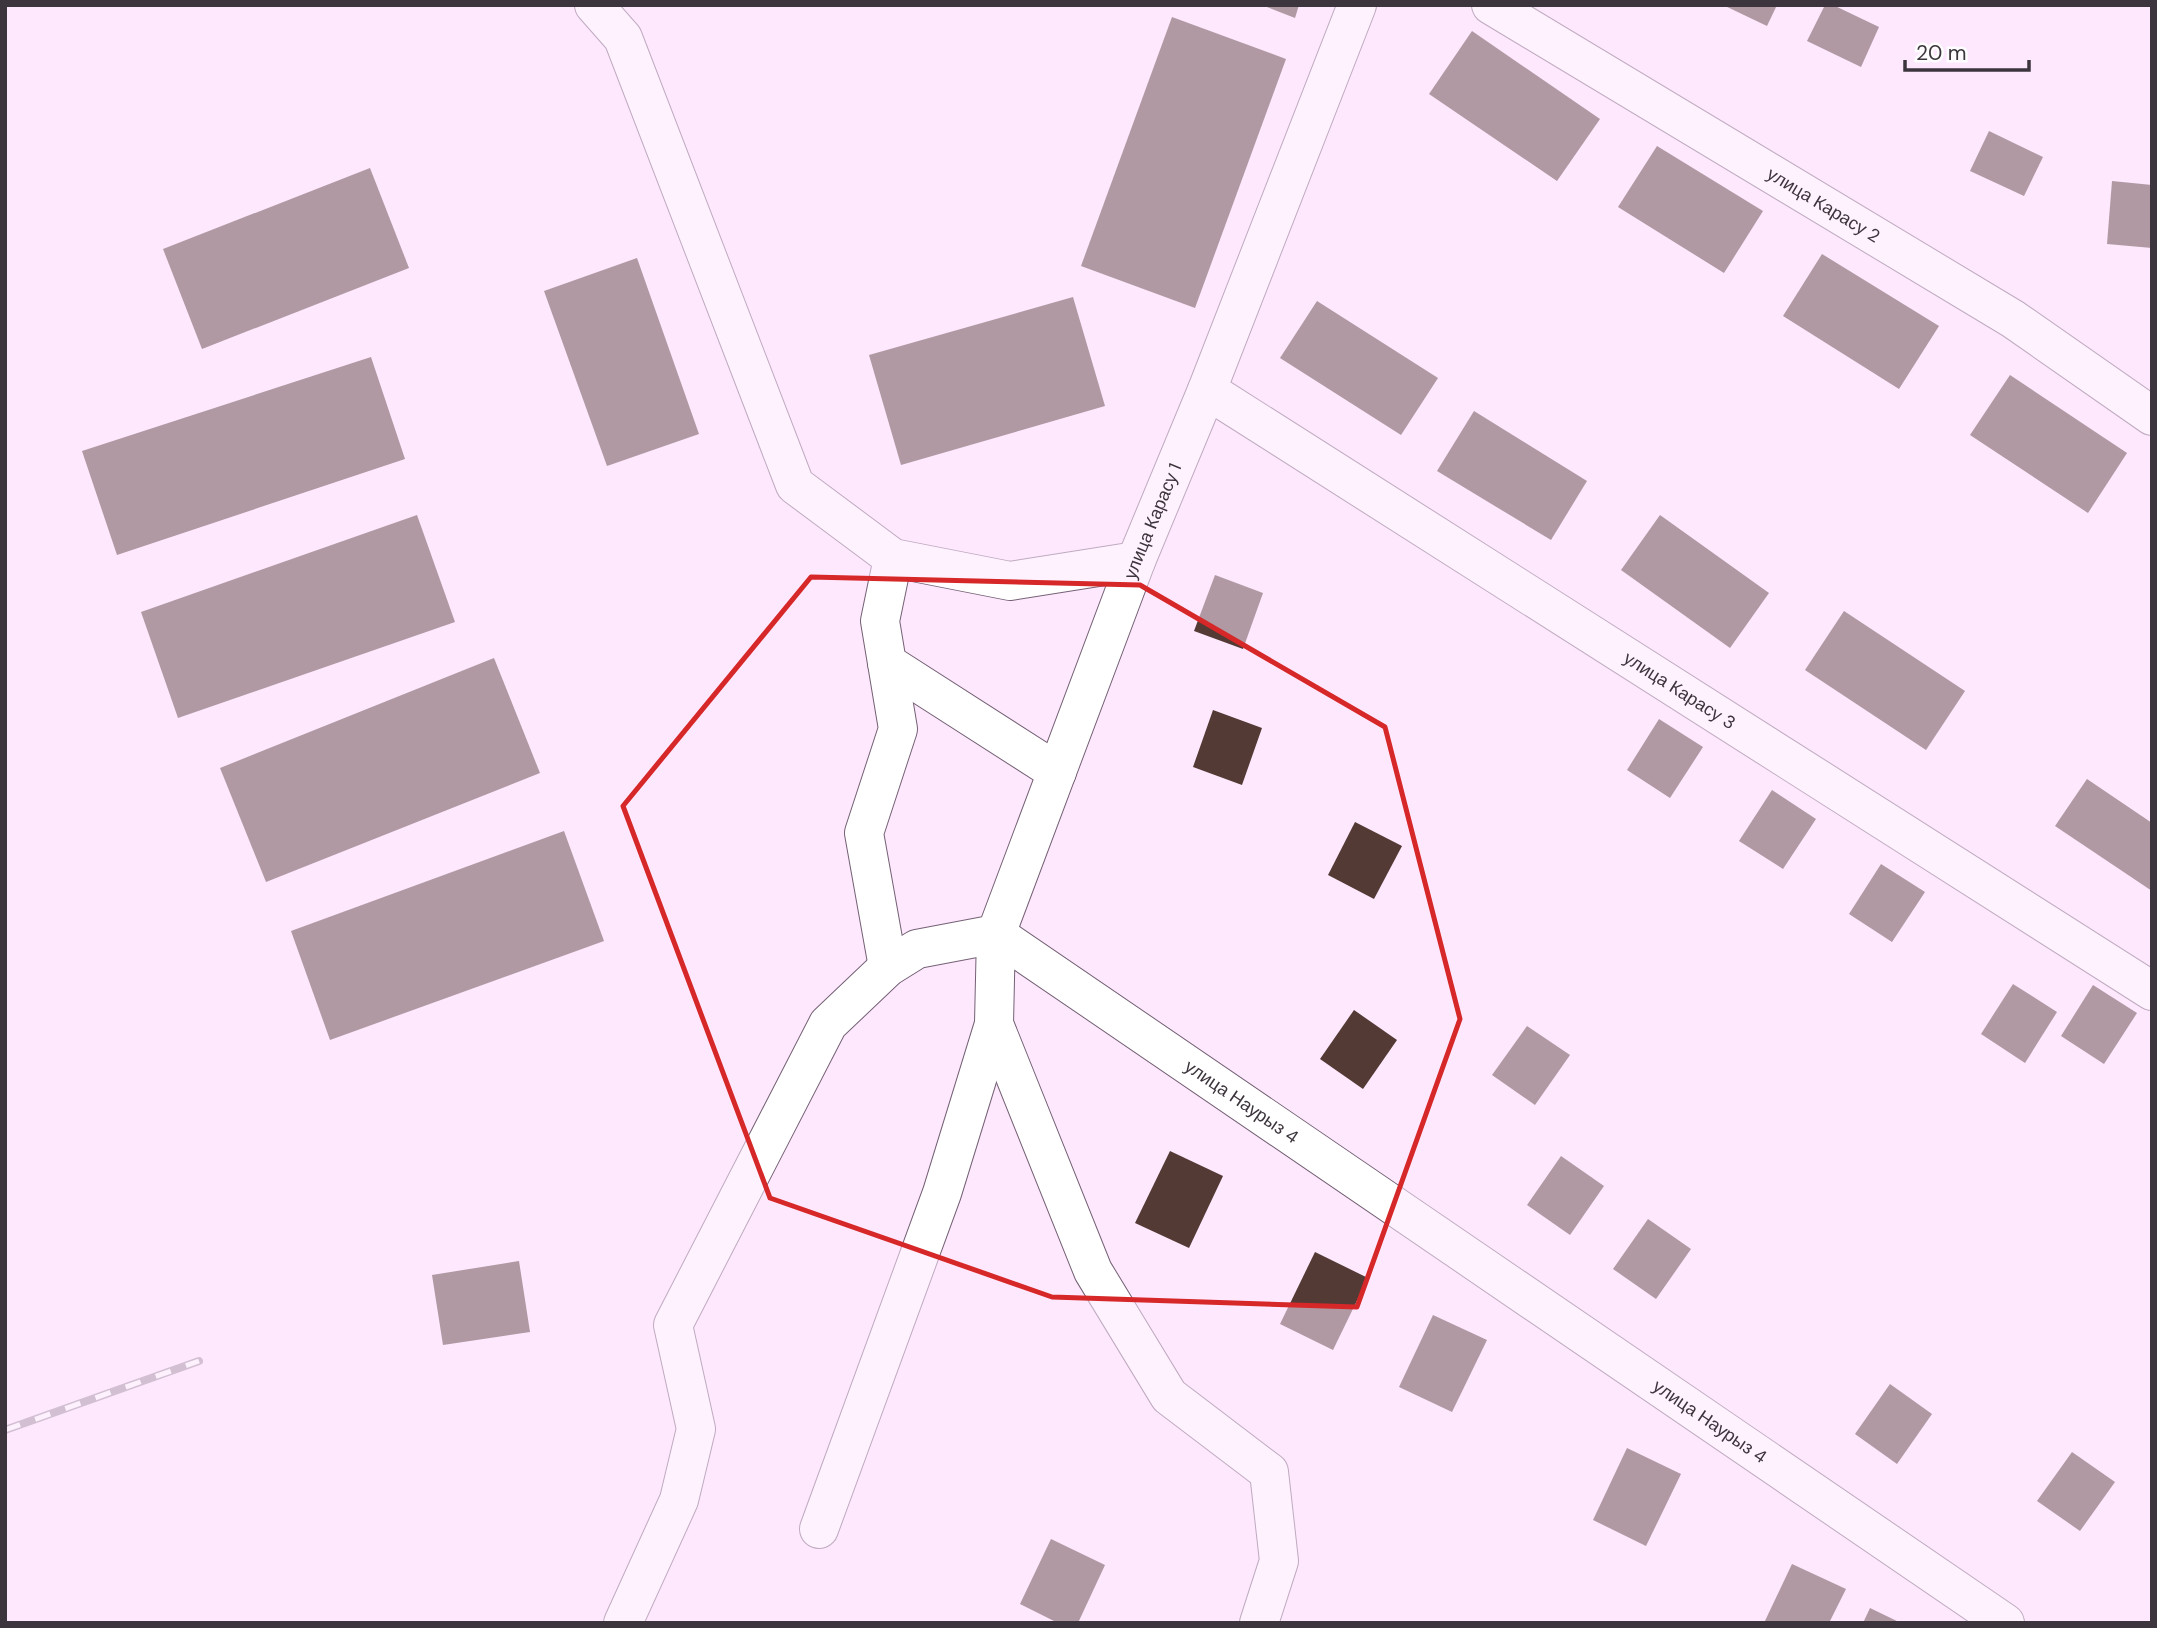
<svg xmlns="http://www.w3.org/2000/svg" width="2157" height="1628" font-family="'DM Sans',sans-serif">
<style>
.building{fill:#533a34}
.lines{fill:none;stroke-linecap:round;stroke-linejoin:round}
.minor-casing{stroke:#746174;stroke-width:40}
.minor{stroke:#fff;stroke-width:38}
.rail-casing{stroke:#9d8e9d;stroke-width:8}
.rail{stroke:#fdfdfd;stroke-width:5;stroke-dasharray:16;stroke-linecap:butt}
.marked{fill:none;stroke:#d62828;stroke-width:5;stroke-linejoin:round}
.labels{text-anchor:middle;stroke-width:7;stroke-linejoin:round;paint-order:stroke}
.street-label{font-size:18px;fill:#3d353d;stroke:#fdfdfd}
</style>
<rect width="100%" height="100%" fill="#fee8fe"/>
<g class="building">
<path d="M1262,5H1299L1295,18Z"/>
<path d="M1723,5H1777L1767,26Z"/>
<path d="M1825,5H1833L1879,27L1861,67L1807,41Z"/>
<path d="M1172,17L1286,59L1195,308L1081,266Z"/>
<path d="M1472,31L1600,119L1557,181L1429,94Z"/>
<path d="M1989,131L2043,157L2024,196L1970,171Z"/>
<path d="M1657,146L1763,211L1724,273L1618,207Z"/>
<path d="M370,168L409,268L202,349L163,249Z"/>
<path d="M2112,181L2152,185V248L2107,244Z"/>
<path d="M1822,254L1939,326L1899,389L1783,316Z"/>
<path d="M637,258L699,434L607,466L544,291Z"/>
<path d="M1073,297L1105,406L901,465L869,355Z"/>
<path d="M1317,301L1438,378L1401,435L1280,358Z"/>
<path d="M371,357L405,459L117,555L82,451Z"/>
<path d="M2010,375L2127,453L2088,513L1970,435Z"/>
<path d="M1474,411L1587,481L1551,540L1437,471Z"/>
<path d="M417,515L455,622L178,718L141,612Z"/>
<path d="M1660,515L1769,593L1730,648L1621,570Z"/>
<path d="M1215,575L1263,593L1243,649L1194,631Z"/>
<path d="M1844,611L1965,691L1926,750L1805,670Z"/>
<path d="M494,658L540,773L266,882L220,768Z"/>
<path d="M1213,710L1262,728L1242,785L1193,767Z"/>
<path d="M1659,719L1703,747L1670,798L1627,770Z"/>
<path d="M2087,779L2152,823V891L2055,826Z"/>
<path d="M1772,790L1816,819L1783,869L1739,841Z"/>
<path d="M1355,822L1402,846L1374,899L1328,875Z"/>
<path d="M564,831L604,941L330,1040L291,931Z"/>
<path d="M1881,864L1925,892L1892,942L1849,914Z"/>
<path d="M2013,984L2057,1012L2025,1063L1981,1034Z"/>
<path d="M2093,985L2137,1013L2104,1064L2061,1036Z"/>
<path d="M1354,1010L1397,1040L1363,1089L1320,1059Z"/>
<path d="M1527,1026L1570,1055L1535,1105L1492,1075Z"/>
<path d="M1170,1151L1223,1176L1189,1248L1135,1223Z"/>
<path d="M1561,1156L1604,1186L1570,1235L1527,1205Z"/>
<path d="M1648,1219L1691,1249L1656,1299L1613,1269Z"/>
<path d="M1315,1252L1368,1278L1333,1350L1280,1324Z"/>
<path d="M519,1261L530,1332L443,1345L432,1275Z"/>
<path d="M1433,1315L1487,1340L1452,1412L1399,1387Z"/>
<path d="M1890,1384L1932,1414L1897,1464L1855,1434Z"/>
<path d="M1627,1448L1681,1474L1646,1546L1593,1520Z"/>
<path d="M2072,1452L2115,1482L2080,1531L2037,1501Z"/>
<path d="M1051,1539L1105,1565L1078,1623H1058L1020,1604Z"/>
<path d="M1792,1564L1846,1589L1829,1623H1764Z"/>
<path d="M1870,1608L1901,1623H1863Z"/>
</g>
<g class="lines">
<g class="minor-casing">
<g id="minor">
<path d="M594,5L623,38L795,485L893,558L1010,581L1136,561"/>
<path id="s1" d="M1491,5L2013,319L2152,416"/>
<path id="s2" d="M1207,390L2152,991"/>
<path d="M893,558L880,621L887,663L1057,772"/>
<path d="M887,663L898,729L864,833L888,967"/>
<path d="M994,1024L1093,1271L1169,1396L1269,1472L1279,1561L1259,1623"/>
<path id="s3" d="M819,1529L942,1193L994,1024L996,934L2005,1623"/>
<path id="s4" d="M623,1623L679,1500L696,1429L673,1325L828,1024L888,967L917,949L996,934L1136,561L1207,390L1357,5"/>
</g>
</g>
<use href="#minor" class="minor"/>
<g class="rail-casing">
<path id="rail" d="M5,1430L199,1361"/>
</g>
<use href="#rail" class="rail"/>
</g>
<path d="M0 0H2157V1628H0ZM811,577L1140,585L1385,727L1460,1019L1357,1307L1052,1297L770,1198L623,806Z" fill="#fee8fe" fill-opacity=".55" fill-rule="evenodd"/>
<path class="marked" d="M811,577L1140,585L1385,727L1460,1019L1357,1307L1052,1297L770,1198L623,806Z"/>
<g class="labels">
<g class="street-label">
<text dy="6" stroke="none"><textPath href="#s1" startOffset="388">улица Карасу 2</textPath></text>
<text dy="6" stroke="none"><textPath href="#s4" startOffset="1292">улица Карасу 1</textPath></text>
<text dy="6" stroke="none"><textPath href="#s2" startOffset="560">улица Карасу 3</textPath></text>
<text dy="6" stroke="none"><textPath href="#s3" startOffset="922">улица Наурыз 4</textPath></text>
<text dy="6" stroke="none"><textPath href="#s3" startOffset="1489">улица Наурыз 4</textPath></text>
</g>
</g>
<rect width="2157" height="1628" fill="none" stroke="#3d353d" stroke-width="14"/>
<path d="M1905 60v10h124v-10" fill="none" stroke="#3d353d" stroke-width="3.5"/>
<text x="1916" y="60" font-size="21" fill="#3d353d" stroke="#fdfdfd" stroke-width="5" paint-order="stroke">20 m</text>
</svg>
